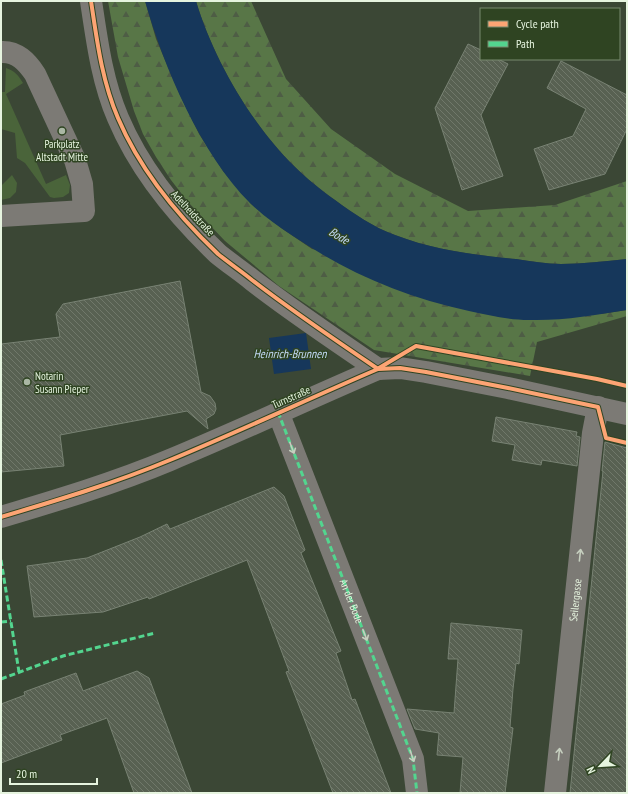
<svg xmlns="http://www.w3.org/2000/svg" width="628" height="794" font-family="'PT Sans Narrow',sans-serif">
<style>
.green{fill:#4a643a}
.forest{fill:url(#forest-firs)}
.water{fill:#16375b}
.building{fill:url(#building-back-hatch);stroke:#788273}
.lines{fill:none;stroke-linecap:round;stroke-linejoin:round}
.minor{stroke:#7c7a75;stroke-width:22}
.quiet{stroke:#53d58f;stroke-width:3;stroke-dasharray:6 3;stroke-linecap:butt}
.cycleway-casing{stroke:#2f4422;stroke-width:6}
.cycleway{stroke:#fda474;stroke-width:4}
.oneway{stroke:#c6cfbf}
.poi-dot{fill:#aab7a4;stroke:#2f4422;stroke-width:1.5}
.labels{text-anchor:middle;stroke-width:3;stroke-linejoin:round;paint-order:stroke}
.poi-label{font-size:11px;fill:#e6f4df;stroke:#2f4422}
.street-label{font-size:11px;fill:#e6f4df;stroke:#2f4422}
.water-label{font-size:12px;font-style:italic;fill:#c1d7f3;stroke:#2f4422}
</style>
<defs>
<pattern id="forest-firs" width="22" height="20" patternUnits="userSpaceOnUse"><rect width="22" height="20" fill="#587647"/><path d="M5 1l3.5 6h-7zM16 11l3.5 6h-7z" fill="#4e5d45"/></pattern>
<pattern id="building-back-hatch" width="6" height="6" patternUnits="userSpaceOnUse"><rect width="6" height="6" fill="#586152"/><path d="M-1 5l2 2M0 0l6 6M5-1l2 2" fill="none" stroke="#70786a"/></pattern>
</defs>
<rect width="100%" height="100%" fill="#3b4735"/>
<g class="green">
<path d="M6,68C15,71 18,75 23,83L6,94L46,184L66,175L70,185L69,193L63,197L54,198L50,197L25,163L17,158L15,133L1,129V92H5Z"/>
<path d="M12,175L17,183L16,192L10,198L1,200V186Z"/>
</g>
<g class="forest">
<path d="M108,1H145L156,39L180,95L199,134L223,171L251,204L281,228L312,249L601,314L627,310V316L537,342L530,376L374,350L279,286L225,241L188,202L171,180L156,157L143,134L134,111L118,57Z"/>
<path d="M196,1H251L286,79L331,129L395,174L468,211L555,205L627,181V259C605,261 583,264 561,264C546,264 531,261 516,259C475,255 434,250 395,235C373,227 354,214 335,200C321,190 306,178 294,166C251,124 213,58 196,1Z"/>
</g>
<g class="water">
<path d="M145,1H196C213,58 251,124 294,166C306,178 321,190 335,200C354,214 373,227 395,235C434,250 475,255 516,259C531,261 546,264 561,264C583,264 605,261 627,259V310C595,315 562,321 529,320C508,320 489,315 469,311C404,297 348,273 293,236C279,227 263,216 250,203C201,154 164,68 145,1Z"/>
<path d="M306,333L311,369L274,374L269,338Z"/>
</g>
<g class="building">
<path d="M468,44L481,50V59H498L508,64L481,115L503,176L462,190L435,108Z"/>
<path d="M561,61L627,95V129L605,174L549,190L534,149L573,136L586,109L547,88Z"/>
<path d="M180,281L201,392L210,396L215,403L216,409L214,414L206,419L208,429L187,411L60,435L64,466L1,472V344L60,337L56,314L63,304Z"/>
<path d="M496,417L577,432L576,436L580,437L577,466L542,460L541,465L512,460L515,445L492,441Z"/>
<path d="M605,442L627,448V793H570L603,471H602Z"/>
<path d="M274,487L284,496L305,550L301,553L341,651L336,653L352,700L355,699L391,793H333L286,672L289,671L247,560L149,599L148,597L103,612L34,617L27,566L87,558L140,537L167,524L170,529Z"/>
<path d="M451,623L522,630L519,664L516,663L513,689L510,727L513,728L505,793H460L463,757L437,755L439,733L415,729L407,709L454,713L458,659H448Z"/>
<path d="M137,671L149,678L192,793H134L107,718L60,735L62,740L1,763V704L25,695L24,692L76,673L83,691Z"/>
</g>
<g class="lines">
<g class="minor">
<path d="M91,1C97,41 102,81 118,118C140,170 177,215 218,254C229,263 241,271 252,280C292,311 335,340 378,369"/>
<path d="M1,52C17,51 27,62 35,74L75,160L82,184L84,211L1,216"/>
<path id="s1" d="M278,412L413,759L417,793"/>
<path d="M1,517C58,500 115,483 170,460C240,431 308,399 378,369L400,368L426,372L508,388L627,414"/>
<path id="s2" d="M555,793L593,433L598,407"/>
</g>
<g class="quiet">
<path d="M278,412L413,759L417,793"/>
<path d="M1,560L19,672"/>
<path d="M1,622L11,621"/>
<path d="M1,679L63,656L155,633"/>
</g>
<g class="cycleway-casing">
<g id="cycleway">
<path d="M91,1C97,41 102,81 118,118C140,170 177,215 218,254C229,263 241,271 252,280C292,311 335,340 378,369"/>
<path d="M379,368L416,346L597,379L627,386"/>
<path d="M1,517C58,500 115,483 170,460C240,431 308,399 378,369L400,368L426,372L508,388L598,407L606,438L627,443"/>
</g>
</g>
<use href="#cycleway" class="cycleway"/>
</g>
<defs><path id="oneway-shaft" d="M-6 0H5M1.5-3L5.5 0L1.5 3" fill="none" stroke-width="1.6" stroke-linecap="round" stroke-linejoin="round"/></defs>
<g class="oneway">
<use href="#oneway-shaft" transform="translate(292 448) rotate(69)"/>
<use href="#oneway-shaft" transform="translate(580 555) rotate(-84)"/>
<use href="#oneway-shaft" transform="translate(365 635) rotate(69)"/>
<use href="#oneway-shaft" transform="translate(559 754) rotate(-84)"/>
<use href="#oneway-shaft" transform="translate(412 756) rotate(71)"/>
</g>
<g class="poi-dot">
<circle cx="62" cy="131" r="4"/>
<circle cx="27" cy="382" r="4"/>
</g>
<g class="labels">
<g class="poi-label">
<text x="62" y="148">Parkplatz<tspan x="62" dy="13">Altstadt Mitte</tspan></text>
<text x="35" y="380" text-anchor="start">Notarin<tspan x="35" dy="13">Susann Pieper</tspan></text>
</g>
<g class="street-label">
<text transform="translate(193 213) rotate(47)" y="4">Adelheidstraße</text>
<text transform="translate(291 397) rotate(-24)" y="4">Turnstraße</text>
<text dy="4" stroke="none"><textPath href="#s2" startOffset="194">Seilergasse</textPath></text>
<text dy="4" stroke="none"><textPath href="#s1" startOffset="203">An der Bode</textPath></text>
</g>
<g class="water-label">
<text transform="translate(339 236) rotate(30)" y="4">Bode</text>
<text x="290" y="358">Heinrich-Brunnen</text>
</g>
</g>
<rect width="628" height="794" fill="none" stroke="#e6f4df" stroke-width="4"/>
<rect x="480" y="8" width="140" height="52" fill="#2f4422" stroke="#788a6e"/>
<rect x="488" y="21" width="20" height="6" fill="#fda474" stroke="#788a6e"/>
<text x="516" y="28" font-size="12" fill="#e6f4df">Cycle path</text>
<rect x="488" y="41" width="20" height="6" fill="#53d58f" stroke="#788a6e"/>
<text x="516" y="48" font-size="12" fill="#e6f4df">Path</text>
<g transform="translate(600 766) rotate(245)" stroke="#2f4422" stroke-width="3" paint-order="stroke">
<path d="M0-3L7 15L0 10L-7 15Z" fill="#e6f4df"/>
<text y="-6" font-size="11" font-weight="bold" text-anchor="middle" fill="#e6f4df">N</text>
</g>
<path d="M10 778v6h87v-6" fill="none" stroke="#e6f4df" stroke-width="2"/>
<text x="16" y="778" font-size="12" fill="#e6f4df" stroke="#2f4422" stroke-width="3" paint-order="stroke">20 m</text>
</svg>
